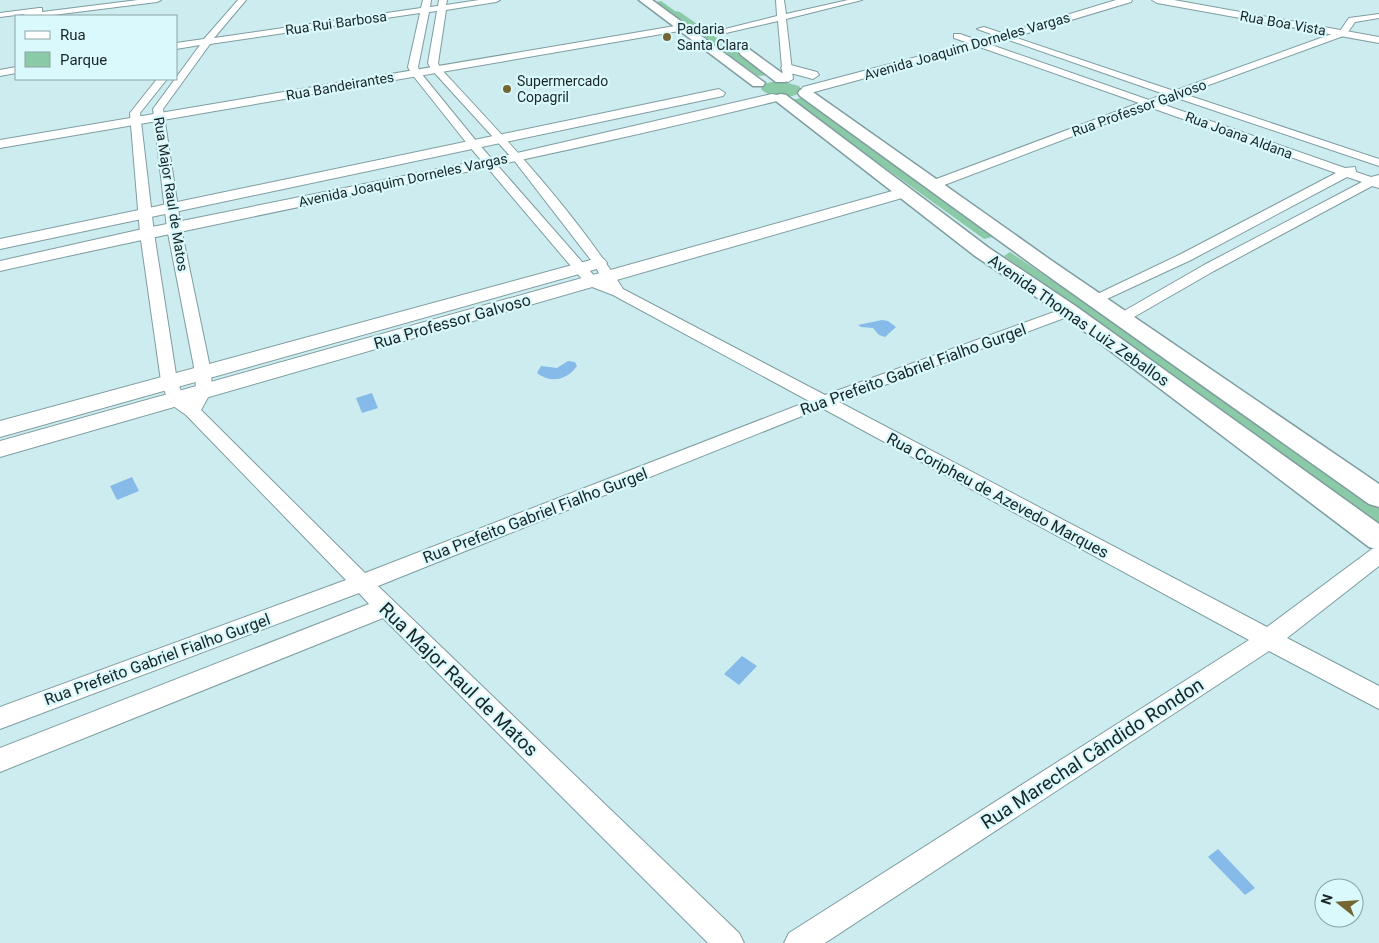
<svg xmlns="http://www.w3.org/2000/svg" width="1379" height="943" font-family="Roboto,sans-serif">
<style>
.green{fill:#8bcaa7}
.water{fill:#86bae9}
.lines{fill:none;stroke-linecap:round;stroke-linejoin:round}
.minor-casing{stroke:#7f9da0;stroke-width:2}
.tertiary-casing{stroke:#7f9da0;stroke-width:2}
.secondary-casing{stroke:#7f9da0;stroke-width:3}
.minor{fill:#fff;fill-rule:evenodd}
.tertiary{fill:#fff;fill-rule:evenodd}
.secondary{fill:#fff;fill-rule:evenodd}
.poi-dot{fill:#746633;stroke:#d9f9fc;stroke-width:2}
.labels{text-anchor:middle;stroke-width:4.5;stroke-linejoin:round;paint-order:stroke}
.far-street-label{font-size:14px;fill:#192526;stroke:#d9f9fc}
.far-poi-label{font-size:14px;fill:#192526;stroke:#d9f9fc;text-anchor:start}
.street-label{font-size:16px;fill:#192526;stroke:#d9f9fc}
.near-street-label{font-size:19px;fill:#192526;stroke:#d9f9fc}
</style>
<rect width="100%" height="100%" fill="#ccecef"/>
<g class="green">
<path d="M661,1L675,11L680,12L769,75L758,76L655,2Z"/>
<path d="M781,81L799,86L802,91C792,100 770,99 761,89C764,81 774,82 781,81Z"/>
<path d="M801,98L997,236L984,239L791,100Z"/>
<path d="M1010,252L1050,279L1059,281L1379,506V525L1004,256Z"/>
</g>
<g class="water">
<path d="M882,320L888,321L896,327L885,337L879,335L873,328L861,327L858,325Z"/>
<path d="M568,361L575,362L577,366C567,380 551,384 537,373L541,366L557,368Z"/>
<path d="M372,393L378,408L362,413L356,398Z"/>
<path d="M132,477L139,491L117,500L110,486Z"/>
<path d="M742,656L757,666L739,685L724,674Z"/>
<path d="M1218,849L1255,888L1245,895L1208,857Z"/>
</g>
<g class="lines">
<g class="minor-casing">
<g id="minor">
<path d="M138,0H161L157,2L45,16H23L24,14L0,17V13L39,8H42V12Z"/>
<path d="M238,0H246L214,38L421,8L423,0H431L430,7L438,6L439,0H447L446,5L479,0H500L496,2L446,10L438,63L440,68C505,138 572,208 623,289L825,395L1065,308H1075L1078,311L1075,314L839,402L1267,627L1372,549L1379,547V566L1287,638L1379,686V709L1269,651L825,943H784L789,933L1249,640L822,408L378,586L739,933L744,943H708L383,618L0,772V748L369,604L359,593L0,729V707L346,580L186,415L169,403L161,381L140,233L130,113L157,79H167L140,113L154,233L177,381L183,396L189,401L196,390L195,372L167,228L153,109L200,45L176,49V43L204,39ZM437,11L428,63L431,69L513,159L594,264L604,282L597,279L477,142L420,72L418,67L429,12ZM420,13L408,67L411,73L469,146L587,285L613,295L809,401L365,573L201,410L212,390L211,372L181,228L163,109L210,44Z"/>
<path d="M776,0H784L786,14L848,0H862L786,19L793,79L788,82L783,79L778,21L717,35L713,32L777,16Z"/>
<path d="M1379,14V18L1355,22L1346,35L1184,94L1379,159V166L1174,97L1159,103L1345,168L1355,167L1356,172L1371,177L1379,175V188L1372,186L1214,271L1127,321H1117L1114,318L1117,315L1204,265L1362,182L1347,177L1191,260L1096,304L1091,303L1089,300L1091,297L1181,254L1336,173L1149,107L939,187L935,188L929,184L931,181L1139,103L954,38V34H960L1149,100L1164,94L977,29L984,27L1174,91L1340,31L1349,18Z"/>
<path d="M16,67V73L0,76V70Z"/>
</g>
</g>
<g class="tertiary-casing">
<g id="tertiary">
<path d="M1116,0H1132L1131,2L1008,39L807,94L801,90L803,87L1000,35Z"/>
<path d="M1152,0H1174L1379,37V43L1157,3Z"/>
<path d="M681,25L686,28L685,30L0,148V140Z"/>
<path d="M787,64L817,72L819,75L813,79L783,71L781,68L783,65Z"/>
<path d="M719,89L725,93L723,96L0,249V239Z"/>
<path d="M772,94L777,95L778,98L777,101C519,165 258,213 0,271V261L147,228L517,153Z"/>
<path d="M903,188L909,190L911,193L909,196L0,457V441Z"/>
<path d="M598,258L604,259L607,263L604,267L0,437V421Z"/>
</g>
</g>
<g class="secondary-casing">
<g id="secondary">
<path d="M639,0H652L765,83L763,86H753Z"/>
<path d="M745,48L749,49L786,76L788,79L786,82H776L741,55L739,52Z"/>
<path d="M805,89L810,90L1055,263L1379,484V507L1369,504L1041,271L800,96L798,93L800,90Z"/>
<path d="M781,94L786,95L989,248L1077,307L1379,524V550L1369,547L1063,315L975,256L776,101L774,98L776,95Z"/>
</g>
</g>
<use href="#minor" class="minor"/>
<use href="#tertiary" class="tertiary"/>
<use href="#secondary" class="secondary"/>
</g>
<g class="poi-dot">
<circle cx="667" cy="37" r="5"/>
<circle cx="507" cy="89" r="5"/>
</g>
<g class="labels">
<g class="far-street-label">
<text transform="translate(336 23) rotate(-8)" y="5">Rua Rui Barbosa</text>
<text transform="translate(1283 23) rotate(10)" y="5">Rua Boa Vista</text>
<text transform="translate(967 46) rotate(-16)" y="5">Avenida Joaquim Dorneles Vargas</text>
<text transform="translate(340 86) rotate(-10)" y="5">Rua Bandeirantes</text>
<text transform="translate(1139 108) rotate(-20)" y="5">Rua Professor Galvoso</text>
<text transform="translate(1239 135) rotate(20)" y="5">Rua Joana Aldana</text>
<text transform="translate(403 180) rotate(-12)" y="5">Avenida Joaquim Dorneles Vargas</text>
<text transform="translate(171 194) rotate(81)" y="5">Rua Major Raul de Matos</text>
</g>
<g class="far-poi-label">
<text x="677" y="34">Padaria<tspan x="677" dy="16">Santa Clara</tspan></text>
<text x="517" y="86">Supermercado<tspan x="517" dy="16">Copagril</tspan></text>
</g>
<g class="street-label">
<text transform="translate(1079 320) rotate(35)" y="6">Avenida Thomas Luiz Zeballos</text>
<text transform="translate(452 321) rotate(-16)" y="6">Rua Professor Galvoso</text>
<text transform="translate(913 369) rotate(-20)" y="6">Rua Prefeito Gabriel Fialho Gurgel</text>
<text transform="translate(998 495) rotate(28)" y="6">Rua Coripheu de Azevedo Marques</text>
<text transform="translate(535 515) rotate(-21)" y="6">Rua Prefeito Gabriel Fialho Gurgel</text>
<text transform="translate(157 659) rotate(-20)" y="6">Rua Prefeito Gabriel Fialho Gurgel</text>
</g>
<g class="near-street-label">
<text transform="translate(459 679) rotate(44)" y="7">Rua Major Raul de Matos</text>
<text transform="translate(1092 753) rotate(-33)" y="7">Rua Marechal Cândido Rondon</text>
</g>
</g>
<rect x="15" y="15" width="162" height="65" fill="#d9f9fc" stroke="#8ca4a6"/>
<rect x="25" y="31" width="25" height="8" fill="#ffffff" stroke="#8ca4a6"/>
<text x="60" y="40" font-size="15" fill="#192526">Rua</text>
<rect x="25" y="52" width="25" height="15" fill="#8bcaa7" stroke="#8ca4a6"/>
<text x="60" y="65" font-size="15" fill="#192526">Parque</text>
<g transform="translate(1339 903) rotate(287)"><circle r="24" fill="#d9f9fc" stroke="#8ca4a6"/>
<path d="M0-4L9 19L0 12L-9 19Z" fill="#746633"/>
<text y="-8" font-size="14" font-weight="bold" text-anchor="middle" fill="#192526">N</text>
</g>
</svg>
